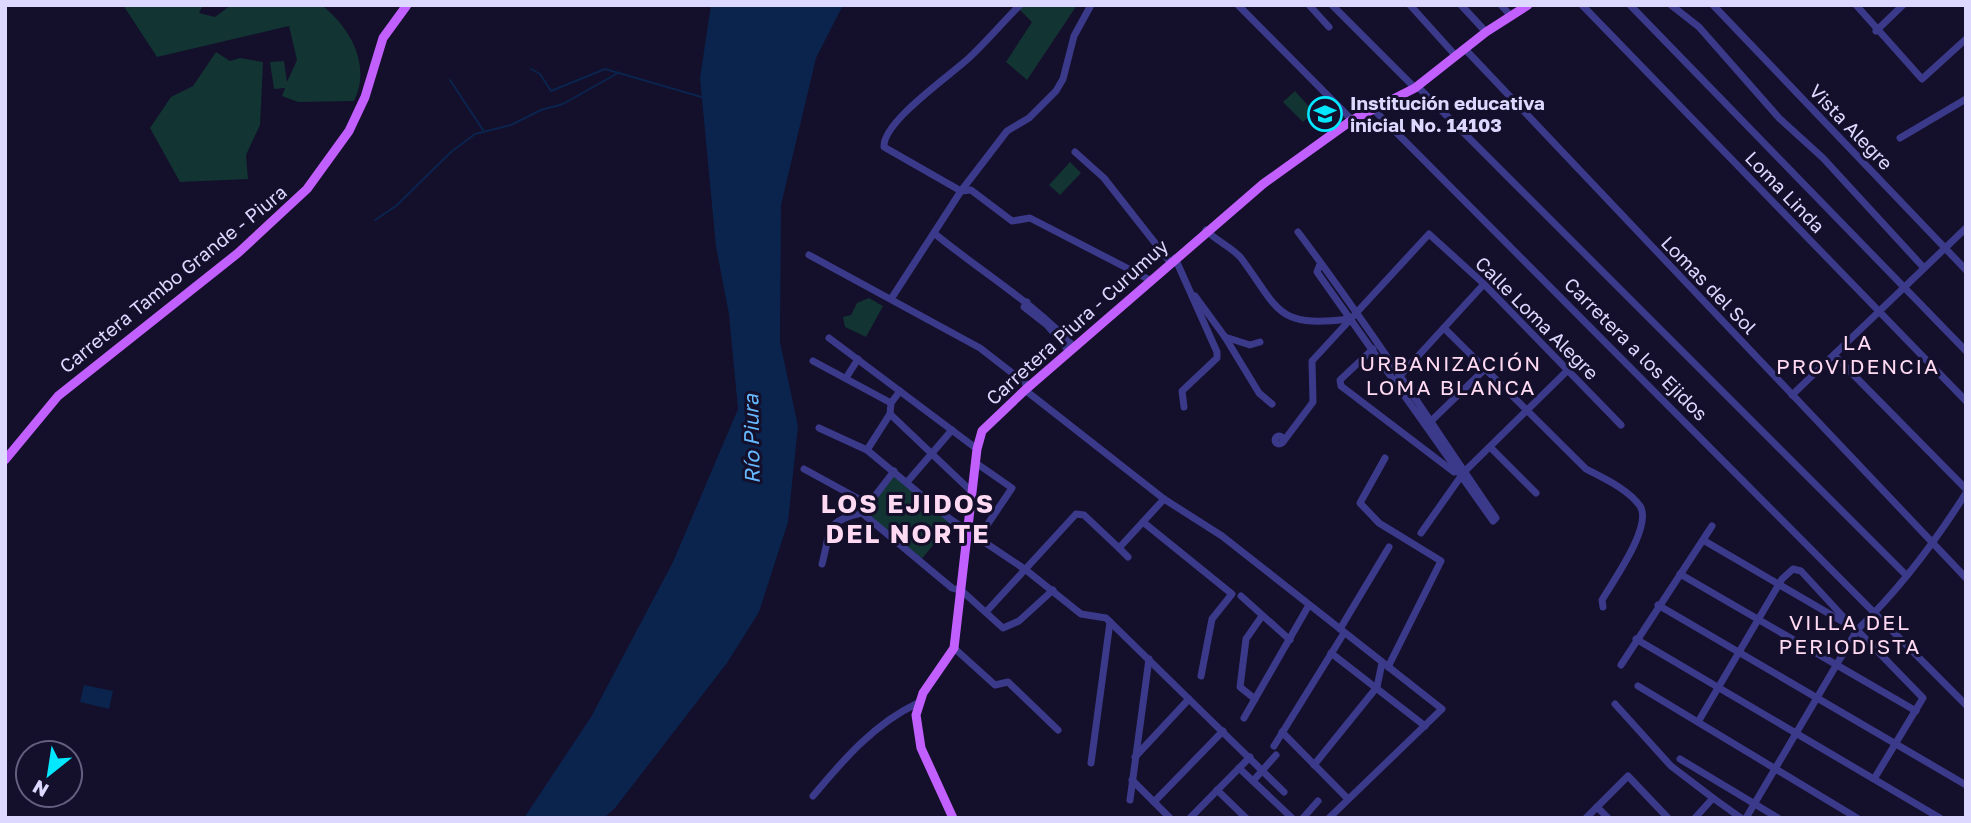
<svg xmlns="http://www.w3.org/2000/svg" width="1971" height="823" font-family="'Golos Text',sans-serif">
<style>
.green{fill:#123433}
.water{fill:#0b244e}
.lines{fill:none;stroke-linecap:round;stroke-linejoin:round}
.stream{stroke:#0b244e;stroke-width:2}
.minor{stroke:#3b398a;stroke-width:7}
.major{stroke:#c25fff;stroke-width:9}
.labels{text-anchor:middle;stroke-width:6;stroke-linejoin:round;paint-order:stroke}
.poi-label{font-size:19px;font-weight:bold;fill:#ddd8ff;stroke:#140f2a;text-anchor:start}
.street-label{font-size:19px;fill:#ddd8ff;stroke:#140f2a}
.neighbourhood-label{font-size:21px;letter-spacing:2px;fill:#ffdaf2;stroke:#140f2a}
.water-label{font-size:21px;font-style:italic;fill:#66b9ff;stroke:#140f2a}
.district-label{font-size:26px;font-weight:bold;letter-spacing:2px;fill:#ffdaf2;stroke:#140f2a}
</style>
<rect width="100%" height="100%" fill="#140f2a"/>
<g class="green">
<path d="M123,5H203L199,13L215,17L231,5H326L324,7C352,30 371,67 354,101L298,102L282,96L285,88L274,89L270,62L284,61L287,82L297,60L289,26L157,57Z"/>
<path d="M1023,5H1077L1027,80L1006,62L1032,22L1019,9Z"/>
<path d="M216,52L230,61L240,58L263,62L260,125L246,155L248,179L180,182L150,128L171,97L193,86Z"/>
<path d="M1295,91L1314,112L1303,122L1283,102Z"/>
<path d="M1070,162L1081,173L1060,195L1049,185Z"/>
<path d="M869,298L883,306L866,337L845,327L843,317L851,315L857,303Z"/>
<path d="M892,475L951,523L921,560L865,514Z"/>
</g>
<g class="water">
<path d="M711,5H843L816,58L781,205L780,342L798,426L788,522L759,612L727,663L615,808L604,818H524L591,717L673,562L738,409L729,314L716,247L700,78Z"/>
<path d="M84,685L113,691L109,709L80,702Z"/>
</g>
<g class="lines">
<g class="stream">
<path d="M531,69L540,74L551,91L605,69L705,98"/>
<path d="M450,80L483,130"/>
<path d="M375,220L396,206L451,152L475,134L511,125L541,110L563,104L618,73"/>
</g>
<g class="minor">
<path d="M1020,5C1003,22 987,41 970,57C951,75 882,122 884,147L961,191L971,190L1012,221L1030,218L1150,280"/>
<path d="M1238,5L1352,120"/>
<path d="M1309,5L1329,27"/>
<path d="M1332,5L1415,88"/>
<path d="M1410,5L1455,55"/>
<path d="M1461,5L1486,32"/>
<path d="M1501,5L1510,15"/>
<path d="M1582,5L1966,401"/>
<path d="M1630,5L1966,351"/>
<path d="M1671,5L1699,27L1779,118L1823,158L1924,268"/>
<path d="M1713,5L1966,270"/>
<path d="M1856,5L1922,79L1966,39"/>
<path d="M1876,31L1903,5"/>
<path d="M1464,48L1966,578"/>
<path d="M1417,86L1906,575"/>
<path d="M1373,109L1966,705"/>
<path d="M1900,138L1966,99"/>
<path d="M1075,152L1104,178L1170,262"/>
<path d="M1206,230C1216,241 1232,247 1241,258C1280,310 1275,328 1349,319"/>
<path d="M1298,232C1368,325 1431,423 1496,518L1493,521L1317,272L1320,264"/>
<path d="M934,233C981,272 1033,302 1074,347"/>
<path d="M809,255L980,348L1029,386"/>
<path d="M1175,258L1217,352V358L1182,391L1184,407"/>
<path d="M1195,296L1225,337L1259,393L1272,404"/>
<path d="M891,299L961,191L1007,131L1029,118L1056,91L1063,79L1074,36L1091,5"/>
<path d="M1027,302L1024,307L1047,325L1069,351"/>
<path d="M1444,328L1586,469C1603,478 1628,489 1640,506C1653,526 1613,581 1602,600L1603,607"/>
<path d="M1225,337L1250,345L1260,342"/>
<path d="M829,338L977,449"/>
<path d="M1373,349L1340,380L1341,386L1454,472"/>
<path d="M1834,355L1966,489"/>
<path d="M813,361L891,403"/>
<path d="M846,378L858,359"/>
<path d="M1397,379L1484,284"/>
<path d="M1025,390L1164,499L1222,536L1442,709L1329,818"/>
<path d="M1792,395L1966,228"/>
<path d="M890,414L972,492"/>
<path d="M1429,423L1485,369"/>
<path d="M819,428L867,450L950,519L1026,570L1081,614L1106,618L1284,792"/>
<circle cx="1279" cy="440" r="4"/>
<path d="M1283,442L1313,402L1312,361L1429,234L1484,284L1621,425"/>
<path d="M1490,447L1536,493"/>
<path d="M867,450L890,414L891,403L900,391"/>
<path d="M1385,458L1360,503L1379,523L1441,561L1388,667"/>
<path d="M976,463L1012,488L979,537"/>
<path d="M804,469L868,504"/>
<path d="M908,481L952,430"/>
<path d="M862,513L952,588L962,591L1003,628L1019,621L1053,590"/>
<path d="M1143,522L1232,594L1212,619L1201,676"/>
<path d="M1421,533L1464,472L1567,371"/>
<path d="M1703,540L1857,630L1923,698L1874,779"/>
<path d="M1128,557L1119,548L1164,499"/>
<path d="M822,564C831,531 824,521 862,513L894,471"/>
<path d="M1680,574L1916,711"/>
<path d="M1241,596L1290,640"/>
<path d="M1658,605L1966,785"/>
<path d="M986,612L1076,514L1084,515L1119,548"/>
<path d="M1340,629L1389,547"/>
<path d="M1636,639L1940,818"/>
<path d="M954,648L995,685L1008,682L1058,730"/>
<path d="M1331,653L1425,726"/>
<path d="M1621,665L1712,526"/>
<path d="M1638,686L1857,818"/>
<path d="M1255,699L1240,687L1246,639L1262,616"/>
<path d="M1615,704L1671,766L1713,798"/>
<path d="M1244,718L1309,605"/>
<path d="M1698,722L1782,579L1793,569L1801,571L1848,622"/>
<path d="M1282,732L1348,799"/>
<path d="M1274,746L1344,633"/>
<path d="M1135,757L1189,699"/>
<path d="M1680,759L1778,818"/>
<path d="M1091,763L1110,622"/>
<path d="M1314,765L1377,687L1382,663"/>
<path d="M1239,768L1292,818"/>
<path d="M1132,780L1170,818"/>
<path d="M1253,781L1276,755"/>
<path d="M1217,790L1246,818"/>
<path d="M813,796C843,760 875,723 918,703"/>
<path d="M1130,800L1149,659"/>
<path d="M1154,802L1223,731"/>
<path d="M1597,807L1608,818"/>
<path d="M1190,818L1250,757"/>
<path d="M1303,818L1318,801"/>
<path d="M1586,818L1628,776L1668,818"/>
<path d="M1695,818L1713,798L1741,818"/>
<path d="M1746,818L1857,630C1899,590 1935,542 1966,493"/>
</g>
<g class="major">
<path d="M5,460L58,396L238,253L307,189L349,131L365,97L383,38L407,5"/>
<path d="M953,818L921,748L916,715L923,693L954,648L977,449L982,431L1025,390L1263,184L1352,120L1415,88L1486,32L1528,5"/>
</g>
</g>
<defs>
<g id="school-ring" transform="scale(1.75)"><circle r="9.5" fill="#140f2a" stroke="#04e8ff" stroke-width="1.5"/><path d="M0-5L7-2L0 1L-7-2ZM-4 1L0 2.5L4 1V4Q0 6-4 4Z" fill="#04e8ff"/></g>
</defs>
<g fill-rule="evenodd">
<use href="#school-ring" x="1325" y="114"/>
</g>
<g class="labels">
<g class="poi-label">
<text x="1350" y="110">Institución educativa<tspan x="1350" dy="22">inicial No. 14103</tspan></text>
</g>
<g class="street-label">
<text transform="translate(1851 127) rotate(46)" y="7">Vista Alegre</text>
<text transform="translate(1785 192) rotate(46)" y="7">Loma Linda</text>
<text transform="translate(173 279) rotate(-39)" y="7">Carretera Tambo Grande - Piura</text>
<text transform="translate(1709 285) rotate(46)" y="7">Lomas del Sol</text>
<text transform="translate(1537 318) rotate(45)" y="7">Calle Loma Alegre</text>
<text transform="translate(1077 322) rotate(-42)" y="7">Carretera Piura - Curumuy</text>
<text transform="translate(1636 349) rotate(45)" y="7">Carretera a los Ejidos</text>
</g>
<g class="neighbourhood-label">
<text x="1858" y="350">LA<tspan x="1858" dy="24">PROVIDENCIA</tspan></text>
<text x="1451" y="371">URBANIZACIÓN<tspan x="1451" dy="24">LOMA BLANCA</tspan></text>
<text x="1850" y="630">VILLA DEL<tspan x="1850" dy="24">PERIODISTA</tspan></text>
</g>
<g class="water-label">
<text transform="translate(752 439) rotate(-91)" y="7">Río Piura</text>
</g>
<g class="district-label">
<text x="908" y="513">LOS EJIDOS<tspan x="908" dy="30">DEL NORTE</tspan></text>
</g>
</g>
<rect width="1971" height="823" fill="none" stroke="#ddd8ff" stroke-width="14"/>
<g transform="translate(49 774) rotate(210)"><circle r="33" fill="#140f2a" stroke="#645f7f" stroke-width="2"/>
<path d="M0-5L12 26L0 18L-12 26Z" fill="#04e8ff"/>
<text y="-10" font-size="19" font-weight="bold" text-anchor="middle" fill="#ddd8ff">N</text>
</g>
</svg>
